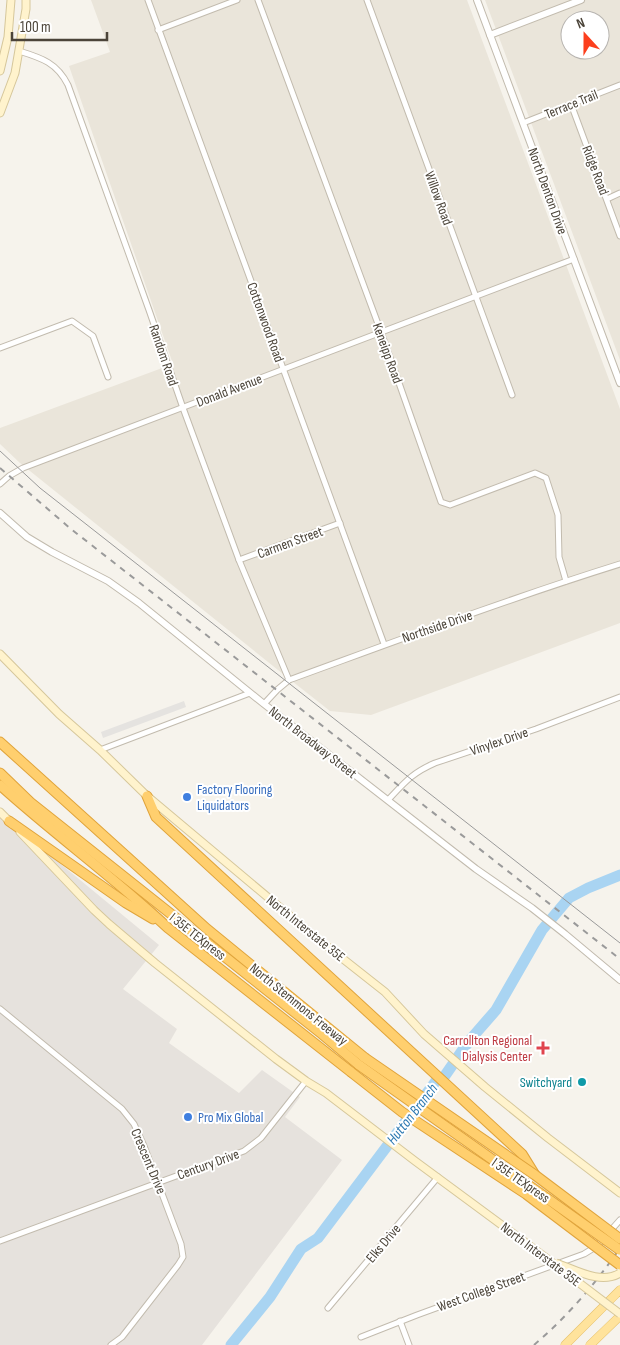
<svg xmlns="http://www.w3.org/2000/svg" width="620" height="1345" font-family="'Sofia Sans Condensed',sans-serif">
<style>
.residential{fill:#eae5da;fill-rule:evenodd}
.industrial{fill:#e6e2dd}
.parking{fill:#e5e3e0}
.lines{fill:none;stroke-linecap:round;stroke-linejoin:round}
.river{stroke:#a9d4f2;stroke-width:11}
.minor-casing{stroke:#c2bbae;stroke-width:7}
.tertiary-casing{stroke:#c2bbae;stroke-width:8}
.secondary-casing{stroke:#d6c79b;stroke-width:9}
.primary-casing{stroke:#e6c16a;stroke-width:9}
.motorway-casing{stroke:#e0a43c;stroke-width:11}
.minor{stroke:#fff;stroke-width:5}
.tertiary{stroke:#fff;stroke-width:6}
.secondary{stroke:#fff3cd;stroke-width:7}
.primary{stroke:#ffe39c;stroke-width:8}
.motorway{stroke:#ffcf6e;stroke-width:9}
.tram{stroke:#9a9a9a;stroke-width:1}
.rail{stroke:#9a9a9a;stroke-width:2;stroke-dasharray:6 6;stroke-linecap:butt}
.secondary-bridge-casing{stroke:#d6c79b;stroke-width:9;stroke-linecap:butt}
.motorway-bridge-casing{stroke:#e0a43c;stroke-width:11;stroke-linecap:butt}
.secondary-bridge{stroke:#fff3cd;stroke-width:7}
.motorway-bridge{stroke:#ffcf6e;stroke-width:9}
.shop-dot{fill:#3f7fe0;stroke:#fff;stroke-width:2}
.health-dot{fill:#e0444e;stroke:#fff;stroke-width:2}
.culture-dot{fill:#0f9aa8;stroke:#fff;stroke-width:2}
.labels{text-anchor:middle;stroke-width:4;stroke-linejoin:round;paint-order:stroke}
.street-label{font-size:14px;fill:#4b4439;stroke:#fff}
.shop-label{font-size:14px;fill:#366cbe;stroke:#fff;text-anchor:start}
.health-label{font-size:14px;fill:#be3a42;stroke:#fff;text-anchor:end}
.culture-label{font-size:14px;fill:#0d838f;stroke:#fff;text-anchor:end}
.water-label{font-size:15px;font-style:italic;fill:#2e7ab2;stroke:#fff}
</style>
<rect width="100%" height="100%" fill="#f6f3ec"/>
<g class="residential">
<path d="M91,0H467L620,409V623L371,715L330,711L283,674L20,463L0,444V428L173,364L69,66L110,52Z"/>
<path d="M485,0H620V360ZM570,20H600V50H570Z"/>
</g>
<path class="industrial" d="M0,814L159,945L123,989L177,1029L169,1043L239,1093L262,1070L300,1097L285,1117L342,1160L202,1345H0Z"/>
<path class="parking" d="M184,701L186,707L103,738L101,732Z"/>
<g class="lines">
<path class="river" d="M231,1345L270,1297L301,1249L318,1238L436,1081L444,1077L469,1041L496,1010L542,930L569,898L588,888L620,875"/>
<g class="minor-casing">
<g id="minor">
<path d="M148,0L384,644"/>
<path d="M258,0L381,332L441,502L450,505L535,473L546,478L558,515L559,557L566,581"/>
<path d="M367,0L512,395"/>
<path d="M158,30L237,0"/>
<path d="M19,51C42,58 57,63 68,85L149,310L183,408L239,560L289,680"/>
<path d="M571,104L620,236"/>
<path d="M523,123L620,85"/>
<path d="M607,199L620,193"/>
<path d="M0,348L72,321L93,336L108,377"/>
<path d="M0,484L9,476L23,468L574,259"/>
<path d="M239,560L340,523"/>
<path d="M264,704L277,690L289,680C399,640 508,599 620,564"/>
<path d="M100,750L250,693"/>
<path d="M388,800C405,782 412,773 435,763L536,729L620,697"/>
<path d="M0,1009L122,1109L134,1124L144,1146L181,1244L183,1257L178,1265L122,1337L111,1345"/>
<path d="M0,1241L244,1151L261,1138L306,1081"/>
<path d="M328,1308L438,1177"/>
<path d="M400,1321L409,1345"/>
<path d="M361,1337L417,1315L584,1254L597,1246L620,1220"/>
</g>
</g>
<g class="tertiary-casing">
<g id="tertiary">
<path d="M477,0L620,383"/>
<path d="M490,35L581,0"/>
<path d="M0,513L27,537L52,552L108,581L139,603L264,704L476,869L532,908L565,934L620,980"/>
</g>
</g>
<g class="secondary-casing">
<g id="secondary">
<path d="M0,71L8,37L11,0"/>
<path d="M0,113L15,73L26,9V0"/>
<path d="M0,654L59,714L100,750L147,796L314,936L385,992L424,1034L485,1087L548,1138L620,1193"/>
<path d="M0,812L12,824"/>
<path d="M20,832L94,910L109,924L155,963L276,1059L306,1081L326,1093L415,1161L549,1260"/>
</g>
</g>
<g class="primary-casing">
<g id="primary">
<path d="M565,1345L620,1290"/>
<path d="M590,1345L620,1316"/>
</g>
</g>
<g class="motorway-casing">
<g id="motorway">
<path d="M0,742L207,929L365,1058"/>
<path d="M0,773L30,802L322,1034L359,1065"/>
<path d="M0,785C54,834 114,877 168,928L351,1072"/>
<path d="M147,796L156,817L522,1154L535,1175"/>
<path d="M9,821L126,903L153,919"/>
</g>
</g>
<use href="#minor" class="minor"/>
<use href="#tertiary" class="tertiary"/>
<use href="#secondary" class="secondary"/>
<use href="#primary" class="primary"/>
<use href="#motorway" class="motorway"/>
<path class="tram" d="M0,451L40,488L620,943"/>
<g class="rail">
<path d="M0,468L71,529L620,959"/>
<path d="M534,1345C567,1317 596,1283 620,1248"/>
</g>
<g class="secondary-bridge-casing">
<g id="secondary-bridge">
<path d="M549,1260L620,1314"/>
<path d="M556,1263C576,1270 601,1285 620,1273"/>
</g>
</g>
<g class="motorway-bridge-casing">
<g id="motorway-bridge">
<path d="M365,1058L535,1175L620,1239"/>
<path d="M359,1065L620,1250"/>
<path d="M351,1072L402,1112L526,1194L620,1265"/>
</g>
</g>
<use href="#secondary-bridge" class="secondary-bridge"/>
<use href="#motorway-bridge" class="motorway-bridge"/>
</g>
<g class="shop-dot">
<circle cx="187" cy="797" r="5"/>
<circle cx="188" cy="1117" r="5"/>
</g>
<path class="health-dot" d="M540.5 1040.5h5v5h5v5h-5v5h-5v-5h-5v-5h5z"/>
<circle class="culture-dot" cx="582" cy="1082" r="5"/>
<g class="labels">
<g class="street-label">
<text transform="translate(571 104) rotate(-22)" y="5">Terrace Trail</text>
<text transform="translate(596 170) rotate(69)" y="5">Ridge Road</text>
<text transform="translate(548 191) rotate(70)" y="5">North Denton Drive</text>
<text transform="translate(439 198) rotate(70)" y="5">Willow Road</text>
<text transform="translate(266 322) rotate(70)" y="5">Cottonwood Road</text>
<text transform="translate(388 353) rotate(70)" y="5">Keneipp Road</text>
<text transform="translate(164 355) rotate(71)" y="5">Random Road</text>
<text transform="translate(229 390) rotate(-21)" y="5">Donald Avenue</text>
<text transform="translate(290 542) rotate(-20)" y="5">Carmen Street</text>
<text transform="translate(437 626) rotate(-19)" y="5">Northside Drive</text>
<text transform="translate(499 741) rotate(-19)" y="5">Vinylex Drive</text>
<text transform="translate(313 742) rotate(38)" y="5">North Broadway Street</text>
<text transform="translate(306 928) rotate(39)" y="5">North Interstate 35E</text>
<text transform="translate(198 936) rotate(38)" y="5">I 35E TEXpress</text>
<text transform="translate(299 1004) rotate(39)" y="5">North Stemmons Freeway</text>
<text transform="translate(149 1161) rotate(67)" y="5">Crescent Drive</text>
<text transform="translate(208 1164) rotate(-20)" y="5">Century Drive</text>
<text transform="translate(521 1180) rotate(35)" y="5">I 35E TEXpress</text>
<text transform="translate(383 1243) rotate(-50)" y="5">Elks Drive</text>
<text transform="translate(541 1254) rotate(37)" y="5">North Interstate 35E</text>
<text transform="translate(481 1291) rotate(-20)" y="5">West College Street</text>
</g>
<g class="shop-label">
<text x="197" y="794">Factory Flooring<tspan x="197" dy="16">Liquidators</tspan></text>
<text x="198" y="1122">Pro Mix Global</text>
</g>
<g class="health-label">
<text x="532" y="1045">Carrollton Regional<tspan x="532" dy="16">Dialysis Center</tspan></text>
</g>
<g class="culture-label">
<text x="572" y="1087">Switchyard</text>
</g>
<g class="water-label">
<text transform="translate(412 1114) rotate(-52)" y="5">Hutton Branch</text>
</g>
</g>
<g transform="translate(585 35) rotate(339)"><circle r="24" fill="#ffffff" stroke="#b7b4b0"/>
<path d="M0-4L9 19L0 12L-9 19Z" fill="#fc3f1d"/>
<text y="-8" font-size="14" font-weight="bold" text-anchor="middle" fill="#4b4439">N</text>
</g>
<path d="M12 32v8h95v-8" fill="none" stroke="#4b4439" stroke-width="2.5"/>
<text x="20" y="32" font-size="15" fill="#4b4439" stroke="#ffffff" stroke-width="4" paint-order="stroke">100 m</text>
</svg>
